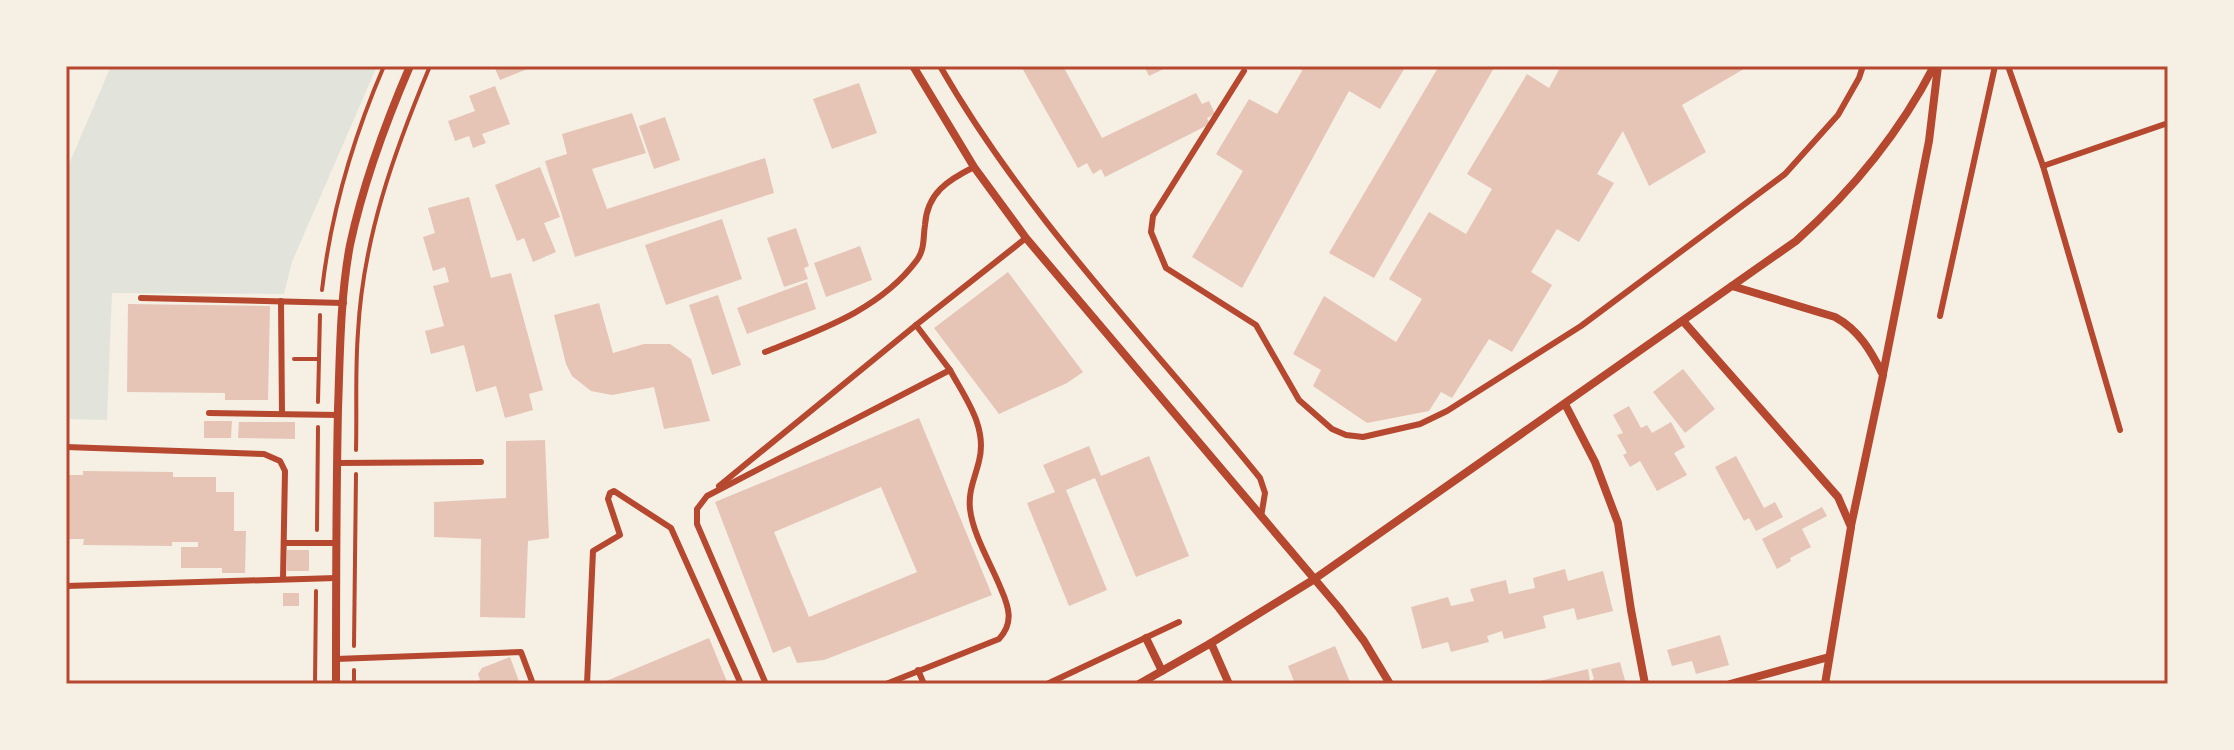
<svg xmlns="http://www.w3.org/2000/svg" width="2234" height="750" font-family="'Public Sans',sans-serif">
<style>
.green{fill:#e2e4dc}
.building{fill:#e6c5b7;fill-rule:evenodd}
.lines{fill:none;stroke-linecap:round;stroke-linejoin:round}
.path{stroke:#b5482f;stroke-width:4}
.service{stroke:#b5482f;stroke-width:6}
.minor{stroke:#b5482f;stroke-width:8}
.neatline{fill:none;stroke:#b5482f;stroke-width:3}
</style>
<rect width="100%" height="100%" fill="#f6efe4"/>
<path class="green" d="M111,66H377L292,262L284,294L112,293L107,420L69,419L66,432L69,366L66,365V171Z"/>
<g class="building">
<path d="M494,66H535L500,80Z"/>
<path d="M1021,66H1063L1102,138L1196,93L1202,104L1209,101L1215,114L1207,118L1210,124L1105,177L1101,169L1093,174L1087,163L1078,168Z"/>
<path d="M1144,66H1170L1149,76Z"/>
<path d="M1300,66H1406L1380,109L1349,91L1242,288L1192,257L1243,171L1216,154L1249,99L1277,114L1302,71Z"/>
<path d="M1439,66H1495L1374,278L1329,253Z"/>
<path d="M1561,66H1749L1682,105L1706,152L1649,186L1623,131L1597,174L1614,183L1579,242L1557,229L1531,272L1552,285L1512,352L1489,339L1452,398L1441,392L1429,411L1367,423L1313,386L1321,370L1293,354L1324,296L1396,342L1422,299L1389,279L1429,212L1466,234L1492,189L1467,174L1527,74L1549,88Z"/>
<path d="M859,83L877,133L832,149L813,99Z"/>
<path d="M495,86L510,124L482,134L486,143L473,148L469,136L455,141L448,121L475,111L469,96Z"/>
<path d="M632,113L646,153L592,169L607,209L765,158L774,193L575,257L545,161L567,154L562,134Z"/>
<path d="M665,117L680,160L654,169L639,126Z"/>
<path d="M540,167L560,217L544,223L556,252L533,262L524,238L517,241L495,185Z"/>
<path d="M469,197L491,278L511,273L543,390L529,394L533,410L505,418L496,386L476,392L464,345L431,354L425,331L444,326L433,286L449,282L445,267L433,271L423,237L435,233L428,208Z"/>
<path d="M722,219L742,279L666,305L645,245Z"/>
<path d="M796,228L809,266L804,268L808,279L784,287L767,238Z"/>
<path d="M860,246L872,280L826,297L814,263Z"/>
<path d="M1008,272L1083,372L1067,383L999,414L934,328Z"/>
<path d="M807,282L816,309L747,334L737,308Z"/>
<path d="M718,295L741,365L712,375L689,305Z"/>
<path d="M599,303L613,353L644,344H670L691,359L710,421L664,429L654,387L612,395L591,391L572,376L566,364L554,315Z"/>
<path d="M128,304L270,306L268,400H225V393L127,392Z"/>
<path d="M1683,369L1715,409L1685,433L1653,392Z"/>
<path d="M1629,406L1641,428L1647,425L1652,433L1671,422L1685,447L1674,453L1687,475L1657,491L1640,461L1630,467L1623,455L1627,453L1617,435L1623,433L1613,415Z"/>
<path d="M919,418L992,595L824,660L797,663L790,646L773,653L715,502ZM881,487L917,572L809,617L774,532Z"/>
<path d="M204,421H232L231,438H204Z"/>
<path d="M239,422H295V439L238,438Z"/>
<path d="M545,440L549,538L528,541L525,618L480,617L481,539L434,537V502L506,498V441Z"/>
<path d="M1089,446L1101,476L1149,456L1189,556L1136,577L1095,478L1066,490L1107,590L1069,606L1027,503L1055,492L1043,465Z"/>
<path d="M1736,456L1764,508L1775,502L1783,517L1756,531L1749,518L1744,521L1715,467Z"/>
<path d="M83,471L173,472V477H216V492H234V531H246L245,573H222V568H181V547H198V542H172V546L83,545L84,539H66V475H83Z"/>
<path d="M1822,507L1827,516L1802,529L1811,547L1790,558L1791,561L1777,569L1762,539Z"/>
<rect x="287" y="550" width="22" height="21"/>
<path d="M1565,569L1568,581L1603,571L1613,611L1577,620L1574,608L1543,616L1546,628L1504,639L1502,631L1487,636L1489,642L1451,652L1448,642L1422,649L1411,607L1448,597L1451,606L1474,601L1470,589L1506,580L1509,594L1535,588L1533,578Z"/>
<rect x="283" y="593" width="16" height="13"/>
<path d="M1720,635L1729,665L1696,674L1692,661L1672,666L1667,650Z"/>
<path d="M709,638L728,684H599Z"/>
<path d="M1335,646L1350,682L1344,684H1295L1288,666Z"/>
<path d="M510,657L520,684H471L480,680L478,674L482,668Z"/>
<path d="M1620,662L1626,684H1541L1540,681L1588,669L1590,681L1594,679L1591,669Z"/>
</g>
<g class="lines">
<g class="path">
<path d="M322,290C331,212 353,138 384,66"/>
<path d="M294,359H319"/>
<path d="M318,402L320,315"/>
<path d="M356,450C357,411 355,371 358,332C363,238 394,152 430,66"/>
<path d="M317,530L318,427"/>
<path d="M354,646L356,474"/>
<path d="M315,684L316,591"/>
<path d="M354,684V670"/>
</g>
<g class="service">
<path d="M940,66C1027,218 1151,343 1260,478L1265,493L1261,517"/>
<path d="M2008,66L2043,166L2120,430"/>
<path d="M1244,71L1153,216L1151,232L1166,268L1256,325L1299,400L1332,429L1346,435L1363,437L1420,424L1447,411L1581,326L1785,174L1838,115L1859,78L1863,66"/>
<path d="M2043,166L2168,123"/>
<path d="M141,298L344,303"/>
<path d="M281,301L282,414"/>
<path d="M1940,316L1995,66"/>
<path d="M916,325L950,370"/>
<path d="M765,352C820,330 880,310 917,260C925,249 923,237 925,225C927,193 948,180 974,167"/>
<path d="M209,413L338,415"/>
<path d="M66,447L264,454L280,461L285,471L283,579"/>
<path d="M337,463L481,462"/>
<path d="M719,486L916,325L1026,238"/>
<path d="M284,543H337"/>
<path d="M66,586L336,578"/>
<path d="M336,659L521,652L533,684"/>
<path d="M918,670L924,684"/>
<path d="M587,684L593,551L620,535L608,499L610,493L614,491L671,528L741,684"/>
<path d="M766,684L697,524V509L707,496L950,370C965,398 988,427 979,461C975,478 968,491 970,509C973,535 991,564 1001,589C1009,607 1014,623 999,639L886,684"/>
<path d="M1047,684L1179,622"/>
</g>
<g class="minor">
<path d="M913,66L974,167L1026,238L1339,608L1364,641L1390,684"/>
<path d="M1732,286L1835,317C1859,330 1871,351 1883,375L1851,526"/>
<path d="M1683,321L1838,497L1851,527L1825,684"/>
<path d="M1883,374L1929,141L1938,66"/>
<path d="M1565,404L1595,462L1618,523L1631,610L1645,684"/>
<path d="M1146,638L1162,671"/>
<path d="M1211,643L1229,684"/>
<path d="M336,684C336,592 336,501 338,409C340,355 340,298 350,245C363,184 385,124 410,66"/>
<path d="M1139,684L1211,643L1313,580L1796,241C1853,190 1899,134 1934,66"/>
<path d="M1730,684L1829,657"/>
</g>
</g>
<rect width="2234" height="750" fill="none" stroke="#f6efe4" stroke-width="136"/>
<rect x="68" y="68" width="2098" height="614" class="neatline"/>
</svg>
